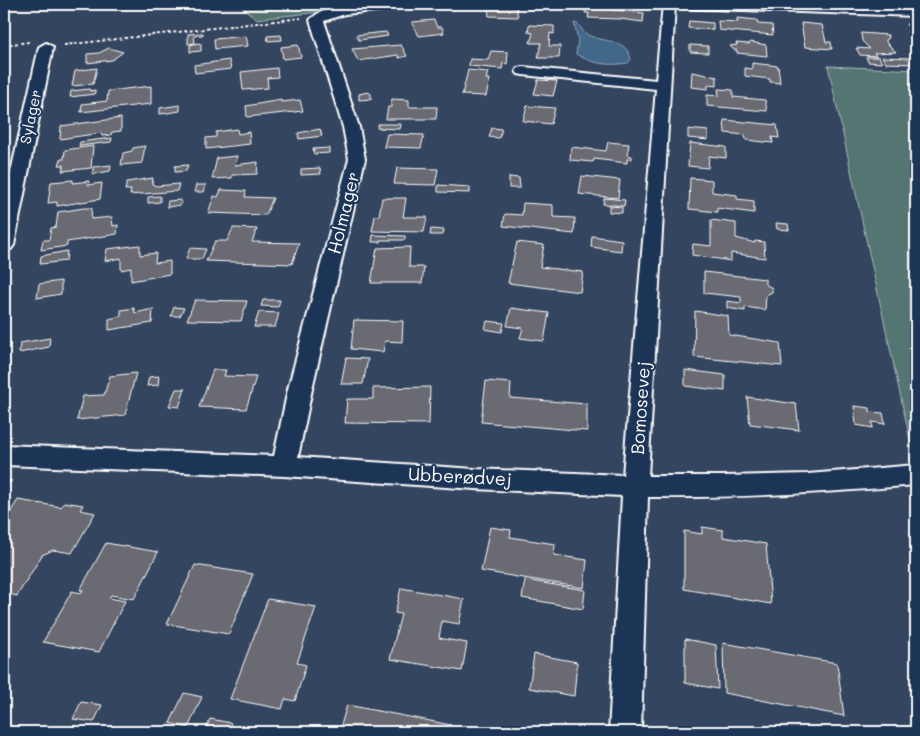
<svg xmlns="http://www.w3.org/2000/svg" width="920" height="736" font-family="Mali,sans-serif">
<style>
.green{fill:#547473;stroke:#aabab9}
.water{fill:#426889;stroke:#8ea4b8}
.building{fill:#696a72;stroke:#fff}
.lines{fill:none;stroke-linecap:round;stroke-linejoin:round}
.minor-casing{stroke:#fff;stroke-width:4}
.path-far2{stroke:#fff;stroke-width:2;stroke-dasharray:3 2.5;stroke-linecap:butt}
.path-far1{stroke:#fff;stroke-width:3;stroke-dasharray:5 4;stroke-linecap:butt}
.path{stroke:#fff;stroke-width:4;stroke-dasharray:6 5;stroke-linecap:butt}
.minor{fill:#1d3557;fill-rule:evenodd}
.labels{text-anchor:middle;stroke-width:4;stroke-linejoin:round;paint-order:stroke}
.far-street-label{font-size:15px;fill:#fff;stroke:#1d3557}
.street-label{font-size:18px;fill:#fff;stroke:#1d3557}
</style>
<rect width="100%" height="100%" fill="#34455f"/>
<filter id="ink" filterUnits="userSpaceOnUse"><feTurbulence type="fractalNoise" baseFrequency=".02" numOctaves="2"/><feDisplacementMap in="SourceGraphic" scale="10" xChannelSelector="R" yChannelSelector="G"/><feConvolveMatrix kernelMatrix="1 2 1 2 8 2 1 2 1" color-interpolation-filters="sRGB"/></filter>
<g filter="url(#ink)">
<g class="green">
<path d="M239,4H394L256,19Z"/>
<path d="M828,66L916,70V453H913Z"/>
</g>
<path class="water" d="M574,23C581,23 581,32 588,35C604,43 627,38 631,59L628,63C609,66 592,64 576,54L578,39Z"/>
<g class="building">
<path d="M493,6L516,7L518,17L489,16L488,8Z"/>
<path d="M586,7L644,13L643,22L620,19L588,18L589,13H585Z"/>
<path d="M737,18L757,20L758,24L772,25L773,35L719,30L718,21L738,22Z"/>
<path d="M434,20L437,27H442L444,33L419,36L412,22Z"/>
<path d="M689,21L713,23V30L688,28Z"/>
<path d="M801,23L822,25L826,42H831L832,49L805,47Z"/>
<path d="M906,24H916V44L907,31H911Z"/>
<path d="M529,25L554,26V34L550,33L549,46H560L559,58H538L541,43H530L533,33L528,32Z"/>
<path d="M386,32L388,36L359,40L356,35Z"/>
<path d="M203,33V35L194,36L195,43L188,44V34Z"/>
<path d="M861,33L888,35L889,38L886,40V42L896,52L874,53L877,56L860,55L856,48L870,49L862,41Z"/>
<path d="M281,35L282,40L268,41L267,36Z"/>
<path d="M246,36L248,46L215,49L214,39Z"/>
<path d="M751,42L766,45L767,56L737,53V50H734L730,46L737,45L736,43L749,44Z"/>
<path d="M198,43L201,44V51L190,52V45Z"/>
<path d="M298,45L301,57L283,59L281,47Z"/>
<path d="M401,45L407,56L399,58L398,55L358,61L352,49Z"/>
<path d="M690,45L708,46V53L690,52Z"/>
<path d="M109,48L123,52L112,60L87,63V54L99,53Z"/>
<path d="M491,51L508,52L507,64L503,63L502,69L469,66L470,59L488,60Z"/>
<path d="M866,57H879L882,63L868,62Z"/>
<path d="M882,57L911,58L914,64L886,63Z"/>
<path d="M229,60L231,69L195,73L194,65Z"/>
<path d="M752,63L778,66L780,83L770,82V79L745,76V68L752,69Z"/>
<path d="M97,68L93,84L72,86L75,71Z"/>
<path d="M277,68L278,77L267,78L268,88L243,90L241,72Z"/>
<path d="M468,70L488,72L486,79H490L486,96L462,95Z"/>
<path d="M692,72L717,77V86L708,85V89L691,87Z"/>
<path d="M538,80L557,81L553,96L534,94Z"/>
<path d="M151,86V104L81,112L82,104L107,101L108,91Z"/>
<path d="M90,89V91L95,90V94L70,97L71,91Z"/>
<path d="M718,89L733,90V97L765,100L767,111L707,106V95L719,96Z"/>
<path d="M368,92L371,94V99L359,100V94Z"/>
<path d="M392,99L409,100V107H437L436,119H386L388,107H391Z"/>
<path d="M281,100V102L300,100L303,111L247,117L246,106Z"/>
<path d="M180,105V111L160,114V108Z"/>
<path d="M527,106L555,108L551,124L523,121Z"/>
<path d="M121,118V131L112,132L111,135L102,136L101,133L60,139L61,126Z"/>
<path d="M724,120L777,125L779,138L772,137L773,143L746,140L745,135L725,133Z"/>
<path d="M378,124H401L400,129L377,128Z"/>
<path d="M492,128L502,129L499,138L489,137Z"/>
<path d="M237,129L238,134L249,132L250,144L206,149V138L216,137V132Z"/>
<path d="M320,129L322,136L299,139L298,133Z"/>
<path d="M688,129L708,131V140L688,138Z"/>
<path d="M387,134L424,135L421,148L384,147Z"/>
<path d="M112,138L111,142L79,146L80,142Z"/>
<path d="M608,142L629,144L627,155L632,156V159H627V163L594,159L593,162L570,160L571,147L606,151Z"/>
<path d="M690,143L726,147V158L709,156L708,168L688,166Z"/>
<path d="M93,146L91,168L62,171L64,165H59L61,159H64L65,150Z"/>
<path d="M145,146L142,163L121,165L123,153L132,151L133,148Z"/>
<path d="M329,148V153L314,154L313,149Z"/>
<path d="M237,156L235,165L258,162L257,174L232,175V178L212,179L217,158Z"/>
<path d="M111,165L110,171L93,174V167Z"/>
<path d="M188,165L186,171L175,172V166Z"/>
<path d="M320,168L321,174L301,175V169Z"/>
<path d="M397,168L438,169L435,185L394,184Z"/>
<path d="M582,176L620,180L618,198L579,194Z"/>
<path d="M509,177L519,178L520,188H509Z"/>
<path d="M153,178L152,184L156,186L179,184L177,191L130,195L131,190H125L127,182Z"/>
<path d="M690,178L712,180V192L737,195V199L754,201V213L717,208V212L689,209Z"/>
<path d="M73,180V183L89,181L88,185L102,183L100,199L57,206V202L48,203L51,182Z"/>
<path d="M196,185H206L204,192H194Z"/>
<path d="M438,185L470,187V193L438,192Z"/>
<path d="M221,190L246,191L245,197L273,198L266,215L208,213L214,196L218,197Z"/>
<path d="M160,196V202L148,203V197Z"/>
<path d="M382,198H406L403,217H427L424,232L372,231L375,216H379Z"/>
<path d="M604,198L625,200L624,206L603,204Z"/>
<path d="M181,200V205L167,207L168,201Z"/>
<path d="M523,203L553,205V217L575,218L574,234L503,226L505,214L522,215Z"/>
<path d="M609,206L622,207V213L609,212Z"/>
<path d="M84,208H92L91,219L112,217L113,226L118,225L117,234L67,242V246L41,250L43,240H49L51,228L56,227L58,212Z"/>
<path d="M711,220L736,223V238L755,243V241L764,242L765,258L731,253V261L692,255L693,244L711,246Z"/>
<path d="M776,223L788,224L789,230L777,229Z"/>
<path d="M233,228L257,229L252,242L299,243L292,264L206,261L215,241H227Z"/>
<path d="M431,229L444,230L443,235H430Z"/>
<path d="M373,235L405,236V240H380V242H372Z"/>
<path d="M592,236L622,240L621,251L591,247Z"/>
<path d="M517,242L544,245L540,267L583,272L580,292L508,283Z"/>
<path d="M140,245V255L156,253L155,263L170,261V274L131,281V268L121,270V258L105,261L107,249Z"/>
<path d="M410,247L409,267H424L422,283H371L377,248Z"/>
<path d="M190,248L206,249L202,259H186Z"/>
<path d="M67,251L66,261L40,264L41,256Z"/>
<path d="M704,272L765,279V284L772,288V292L766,295L765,310L745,307V311L727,308V301L741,303V297L704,293Z"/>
<path d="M61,281V294L37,298L39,284Z"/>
<path d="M195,300L247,301L241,321L187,320Z"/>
<path d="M263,300H280L278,307L261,306Z"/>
<path d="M174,307L184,308L180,316H171Z"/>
<path d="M134,308L135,313L153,309L152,323L109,330V319L121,316V310Z"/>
<path d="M511,308L549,313L544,341L520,338L523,328L507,326Z"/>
<path d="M695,311L728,316L729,335L780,343L782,366L694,357Z"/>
<path d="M259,312L279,313L275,327H254Z"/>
<path d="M354,320L403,321L402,342L385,341L383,352L351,349Z"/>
<path d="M487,321L504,323L502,332L485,329Z"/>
<path d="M50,338L49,347L19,353L20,343Z"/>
<path d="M346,358L368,359L363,384H341Z"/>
<path d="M213,370H226L224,376L256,377L246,409L199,407Z"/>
<path d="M685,370L725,375V391L685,386Z"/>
<path d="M136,373L125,415L77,420L83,396L104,395L110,376Z"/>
<path d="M159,376L158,385L147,386L149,377Z"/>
<path d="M486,381L511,383L510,398L587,404V431L481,422Z"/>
<path d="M430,387L429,424L345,423L347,399H373V388Z"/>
<path d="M176,389H185L179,407L169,406Z"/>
<path d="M747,397L796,404L799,430L750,424Z"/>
<path d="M854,406L870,408V412L883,413L885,424L872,422L873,428L856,425Z"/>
<path d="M18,500L61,507L64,502L83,505L80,510L95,513L72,553L53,550L42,555L17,596L4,593V522Z"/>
<path d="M490,527L511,530L510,537L555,544L554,555L587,560L584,588L481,571Z"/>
<path d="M702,527L723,530V537L766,544L771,604L684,589V531L702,534Z"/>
<path d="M106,543L158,552L134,599L111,595L109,598L125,601L99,652L43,642L72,591L81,593L83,590H80Z"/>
<path d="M195,565L253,574L229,634L167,624Z"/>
<path d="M525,580L585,590L583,609L522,598Z"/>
<path d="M401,588L464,599L459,624L442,621L439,638L467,643L462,671L390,659L401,614L395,613Z"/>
<path d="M268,599L316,607L297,663L306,665L295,701L285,699L282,709L230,699Z"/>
<path d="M685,639L716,645L718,689L685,683Z"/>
<path d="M723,643L837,663L844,716L724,693Z"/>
<path d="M534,654L577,662L574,696L529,688Z"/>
<path d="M184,693L202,697L188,728L170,723Z"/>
<path d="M81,702L102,705L94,722L73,719Z"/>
<path d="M347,705L451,725L450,732H339Z"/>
<path d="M210,719L231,723L227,732H205Z"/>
</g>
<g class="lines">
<g class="minor-casing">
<g id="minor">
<path d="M364,4H410L404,8L345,14L324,21L359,127L365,159L312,389L298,457L475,469L623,475L656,89L523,75L518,74L516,71L518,68L523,67L656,80L663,4H675L648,476H723L808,474L916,465V485C825,493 739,498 648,497L641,732H609L622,496L475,489L284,476L4,465V445L274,456L288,389L349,159L343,127L310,20C321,7 348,6 364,4Z"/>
<path d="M680,4H790L916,8V16L686,8L681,7Z"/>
<path d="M46,43L53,47L14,245L11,249L4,251V203L39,47Z"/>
</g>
</g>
<g class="path-far2">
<path d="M4,45L29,42"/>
<path d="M64,45L301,18"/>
</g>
<path class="path-far1" d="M8,484L12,478"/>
<path class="path" d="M4,490L9,483"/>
<use href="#minor" class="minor"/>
</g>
</g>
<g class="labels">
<g class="far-street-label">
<text transform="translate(31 117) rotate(-78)" y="5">Sylager</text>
</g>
<g class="street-label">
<text transform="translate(344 213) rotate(-76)" y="6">Holmager</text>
<text transform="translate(641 408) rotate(-86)" y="6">Bomosevej</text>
<text transform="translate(460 477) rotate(3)" y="6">Ubberødvej</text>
</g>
</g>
<rect width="920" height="736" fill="none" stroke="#1d3557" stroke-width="20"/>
<rect x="10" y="10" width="900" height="716" fill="none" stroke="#fff" stroke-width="2" filter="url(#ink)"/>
</svg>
